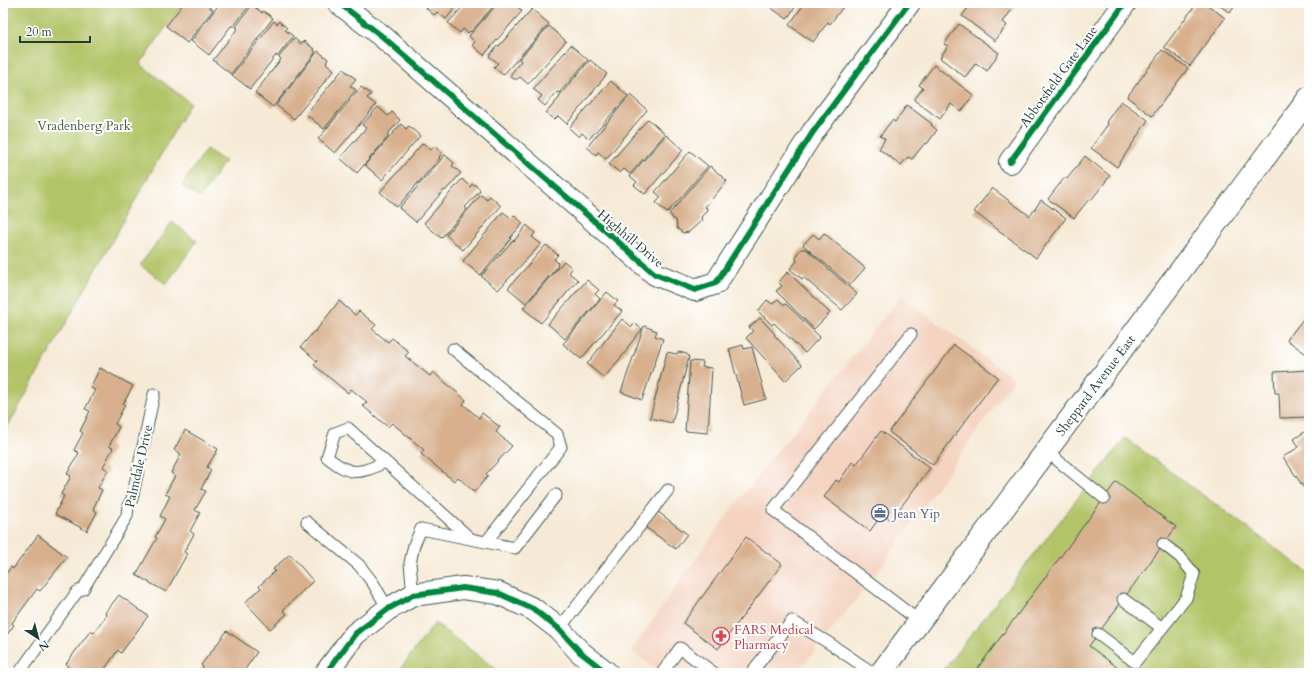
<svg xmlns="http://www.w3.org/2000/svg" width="1312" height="676" font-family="Cardo,serif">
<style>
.built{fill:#f4d3c0}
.green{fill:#b3c467;stroke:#69804e}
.building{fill:#d8b08d}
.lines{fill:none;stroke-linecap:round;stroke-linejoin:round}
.service-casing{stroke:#3f574c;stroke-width:13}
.minor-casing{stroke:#3f574c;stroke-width:24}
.secondary-casing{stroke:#3f574c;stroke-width:24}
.service{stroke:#fff;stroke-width:11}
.minor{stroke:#fff;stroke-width:22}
.secondary{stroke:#fff;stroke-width:22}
.cycleway-casing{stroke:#fff;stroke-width:8}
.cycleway{stroke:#00873e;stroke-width:6}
.labels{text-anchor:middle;stroke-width:4;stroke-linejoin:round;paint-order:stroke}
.street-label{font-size:13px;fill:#1f3d34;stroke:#fff}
.park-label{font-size:13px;fill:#445f41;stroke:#fff}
.service-label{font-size:13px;fill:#4e5e75;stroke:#fff;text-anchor:start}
.health-label{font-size:13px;fill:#be3a42;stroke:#fff;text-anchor:start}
</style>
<rect width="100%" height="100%" fill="#fff"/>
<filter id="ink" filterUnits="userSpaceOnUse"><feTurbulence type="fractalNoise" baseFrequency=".025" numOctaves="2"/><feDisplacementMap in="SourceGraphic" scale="8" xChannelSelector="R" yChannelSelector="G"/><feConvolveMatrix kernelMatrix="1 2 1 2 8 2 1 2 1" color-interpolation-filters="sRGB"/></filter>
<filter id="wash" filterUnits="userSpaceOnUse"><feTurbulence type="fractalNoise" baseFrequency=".012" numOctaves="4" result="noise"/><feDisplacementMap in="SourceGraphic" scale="16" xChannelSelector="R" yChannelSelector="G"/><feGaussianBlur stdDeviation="0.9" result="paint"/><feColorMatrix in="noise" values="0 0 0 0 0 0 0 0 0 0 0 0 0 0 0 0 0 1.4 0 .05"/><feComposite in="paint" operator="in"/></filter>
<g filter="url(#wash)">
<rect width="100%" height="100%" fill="#f6ead6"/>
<path class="built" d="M901,296L1014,379L869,584L797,673H662L631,651L727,515Z"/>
<g class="green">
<path d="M3,3H183L140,64L190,103L3,435Z"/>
<path d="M206,149L225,161L200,198L182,186Z"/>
<path d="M172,222L197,241L166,284L140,265Z"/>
<path d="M1125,438L1309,573V673H941Z"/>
<path d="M435,623L501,673H397Z"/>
</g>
<g id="blocks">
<g class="building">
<path d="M184,3H204L213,10L187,43L166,26Z"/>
<path d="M220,3H246L249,6L234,26H231L209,55L191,41Z"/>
<path d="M430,3H459L446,19L437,12L434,15L426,8Z"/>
<path d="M466,3H496L471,32L470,31L468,33L463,29L460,33L448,23Z"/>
<path d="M498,3H513L522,11L484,55L472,45L475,42L469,36Z"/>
<path d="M773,3H798L787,19L770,7Z"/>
<path d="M805,3H846L830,24L828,22L813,42L789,25Z"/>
<path d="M972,3H1012L1015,5L1003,22L1007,25L995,41L962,16Z"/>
<path d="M1197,3H1205L1225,18L1190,66L1164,47Z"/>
<path d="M1216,3H1237L1230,13Z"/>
<path d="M252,5L262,13L263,11L273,18L231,74L213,60L238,28L236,27Z"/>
<path d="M532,9L549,24L503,75L494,67L498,63L489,56L498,45L499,46Z"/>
<path d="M274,21L277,24L279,21L287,28L285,30L293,36L277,57L276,55L250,89L232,75Z"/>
<path d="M959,24L999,53L987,71L976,63L965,77L940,58L948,46L944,44Z"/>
<path d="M549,26L566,41L528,84L520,77L517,79H514L511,77V74L521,61L519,59Z"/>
<path d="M294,38L301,44L304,41L314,49L315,53L273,107L255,93L281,59L279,57Z"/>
<path d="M571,45L588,60L559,93L557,92L545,106L538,100L542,96L533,89Z"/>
<path d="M1162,50L1188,68L1152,116L1127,97Z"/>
<path d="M318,51L328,59L326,63L334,70L294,119L276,105Z"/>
<path d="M590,60L607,74L567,124L558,116L554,120L546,113L560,97L559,96Z"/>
<path d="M934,65L973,95L961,112L951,104L940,119L914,100L923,88L919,85Z"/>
<path d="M343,69L356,79L350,86L356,90L324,129L306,114Z"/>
<path d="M611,81L628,96L589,139L582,133L579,137L569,128Z"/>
<path d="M361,87L371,94L367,98L376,105L335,153L318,139Z"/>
<path d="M630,95L647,110L606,159L598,152L596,155L587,147Z"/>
<path d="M1121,101L1148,120L1117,167L1091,148L1108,124L1106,122Z"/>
<path d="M907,105L932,124L931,125L937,130L927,144L925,143L912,159L908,157L901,165L879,149L885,139L880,136L892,120L895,122Z"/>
<path d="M378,107L388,116L392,112L400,120L387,135L389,136L357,173L340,158L366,128L362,125Z"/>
<path d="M648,119L665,134L630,174L624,169L620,173L609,164Z"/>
<path d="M401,124L406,129L409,126L420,136L382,180L365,165Z"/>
<path d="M666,135L683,150L645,194L634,185L637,182L630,176Z"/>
<path d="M423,143L431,150L434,146L442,153L439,157L440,158L397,207L380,192Z"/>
<path d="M690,151L708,166L667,213L656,203L661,197L655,192Z"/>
<path d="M445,155L454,163L452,166L461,173L445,191L444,190L416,222L399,208Z"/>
<path d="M1085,156L1110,176L1091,200L1089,199L1074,218L1048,199L1065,177L1067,179Z"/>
<path d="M710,166L727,181L705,207L707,208L706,212L701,217L702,220L689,232L683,233L677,228L676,220L672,218V216L669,214Z"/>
<path d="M462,179L470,187L472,184L475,185L479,188L480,191L465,207L467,209L441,238L424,223Z"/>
<path d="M992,188L1030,216L1041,200L1066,218L1036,258L974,212Z"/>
<path d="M481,195L487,200L490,196L501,206L463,250L446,235Z"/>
<path d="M503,212L511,218L514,215L523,223L510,238L511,239L480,275L463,261Z"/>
<path d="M527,225L535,233L532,237L541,244L498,290L481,276L513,240L514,241Z"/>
<path d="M824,233L865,268L850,285L803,245L813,234L819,239Z"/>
<path d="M546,245L558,255L554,259L558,263L557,265L558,266L526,303L508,288Z"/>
<path d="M801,249H806L857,294L842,310L803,277L802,279L790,269L797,261L796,259V255Z"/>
<path d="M564,261L571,267V270L569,273L578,280L541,323L523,308Z"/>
<path d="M788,272L830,313L814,329L776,291L782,286L778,282Z"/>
<path d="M587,280L599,290L595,294L600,299L565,339L548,324Z"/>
<path d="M607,292L618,301L614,305L622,311L581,359L563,344Z"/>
<path d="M778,299L784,305L786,304L820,337L805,353L774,323L772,325L758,311L767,300L772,304Z"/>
<path d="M339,301L355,315L359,311L376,325L372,329L388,342L392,338L409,352L405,356L430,376L433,372L466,400L463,404L479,418L482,413L500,427L496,432L512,446L486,474L488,476L474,492L458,477L454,481L421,454L424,450L392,423L388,427L363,406L367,402L351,389L348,393L314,365L317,361L301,347L314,331L315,332Z"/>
<path d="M1309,309V356L1287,340L1306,315H1305Z"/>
<path d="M760,318L775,334L774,335L802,365L785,381L746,338L753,331L749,327Z"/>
<path d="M622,319L632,327L634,323L642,329L627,348L628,349L604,378L587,364Z"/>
<path d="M644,326L657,331L655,336L663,339L642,400L621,392Z"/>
<path d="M743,345L744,349L752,347L766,399L744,405L729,349Z"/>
<path d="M954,345L998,377L933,465L889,432Z"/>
<path d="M667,352L676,354L679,352L687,354L689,357L672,423L650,418Z"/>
<path d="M690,361L703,362L702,367L712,368L708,433L685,431Z"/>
<path d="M100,368L133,386L123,404L125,405L115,424L119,427L109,446L113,448L103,467L108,470L98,488L102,490L93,509L97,512L87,531L55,514L64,496L61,494L71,476L67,474L79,453L74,450L83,433L80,431L90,411L85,409L95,390L90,388Z"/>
<path d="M1309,370V417L1280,418L1279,393H1275L1274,372Z"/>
<path d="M1309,429V485L1304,488L1283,457L1299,447L1294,439Z"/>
<path d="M185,430L218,449L207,467L211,470L201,489L206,491L195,510L200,513L190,531L194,534L184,552L187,554L166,592L136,575L157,538L155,537L165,519L160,516L170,496L165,494L175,476L171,473L181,454L174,450Z"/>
<path d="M881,431L930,468L891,520L882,514L870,531L824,497L836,480L839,482L852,462L856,465Z"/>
<path d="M1116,482L1176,527L1089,646L1125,673H974Z"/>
<path d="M657,511L687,534L676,549L645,527Z"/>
<path d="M38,535L67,557L40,591L37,589L12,623L14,625L3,640V578L11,567L13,569Z"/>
<path d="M746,537L782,564L718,649L683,623Z"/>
<path d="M290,554L313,581L283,610L287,614L270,629L245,602L261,588L259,586L275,571L273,569Z"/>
<path d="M119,595L148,616L121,653L118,650L102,673H63L68,666L66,664L91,630L94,633L107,615L105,613Z"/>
<path d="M227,631L257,652L244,671L241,669L239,673H199L203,667L201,665Z"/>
</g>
</g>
</g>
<g filter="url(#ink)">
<use href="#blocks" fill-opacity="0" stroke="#3f574c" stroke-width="1"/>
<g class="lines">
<g class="service-casing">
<g id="service">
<path d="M911,334L773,510L919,621"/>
<path d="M453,349L557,434L561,447L486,542"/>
<path d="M1046,451L1104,498"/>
<path d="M385,462C358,475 351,476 327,457L335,433L348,428L471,539"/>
<path d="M307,522L359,565L373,583L388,609"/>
<path d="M413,595L410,563L414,545L421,529L515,548L556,495"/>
<path d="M1123,599L1162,628"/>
<path d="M559,629L668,490"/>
<path d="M1098,634L1135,662L1186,598L1194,574L1180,557L1163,544"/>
<path d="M19,673L77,592L83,589L127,516L128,506L132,499L154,394"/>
<path d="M662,673L680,648L714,673"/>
<path d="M751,673L792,621L829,643L873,673"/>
</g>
</g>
<g class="minor-casing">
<g id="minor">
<path d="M339,3L383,37L655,274L695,290L716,283L813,132L909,3"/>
<path d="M1010,162L1125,3"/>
<path d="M326,673L355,634L388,609L413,595L463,588L498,593L533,609L559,629L580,652L607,673"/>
</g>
</g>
<g class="secondary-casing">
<path id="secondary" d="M881,673L1309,98"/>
</g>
<use href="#service" class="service"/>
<use href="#minor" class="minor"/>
<use href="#secondary" class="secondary"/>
<g class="cycleway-casing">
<g id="cycleway">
<path d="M339,3L383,37L655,274L695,290L716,283L813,132L909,3"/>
<path d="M1010,162L1125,3"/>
<path d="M326,673L355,634L388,609L413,595L463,588L498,593L533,609L559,629L580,652L607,673"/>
</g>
</g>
<use href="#cycleway" class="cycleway"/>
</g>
</g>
<defs>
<g id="office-ring" transform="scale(0.9)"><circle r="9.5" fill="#fff" stroke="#5c6f8a" stroke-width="1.5"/><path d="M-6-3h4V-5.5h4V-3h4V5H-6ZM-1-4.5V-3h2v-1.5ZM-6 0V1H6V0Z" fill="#5c6f8a"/></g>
<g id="pharmacy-ring" transform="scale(0.9)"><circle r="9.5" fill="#fff" stroke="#e0444e" stroke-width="1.5"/><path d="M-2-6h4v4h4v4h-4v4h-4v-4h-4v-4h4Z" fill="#e0444e"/></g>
</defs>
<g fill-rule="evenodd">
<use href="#office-ring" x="880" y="513"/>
<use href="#pharmacy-ring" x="721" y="636"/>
</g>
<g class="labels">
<g class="street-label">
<text transform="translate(1058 76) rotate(-54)" y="5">Abbotsfield Gate Lane</text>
<text transform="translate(631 238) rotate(40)" y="5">Highhill Drive</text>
<text transform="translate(1095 385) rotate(-53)" y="5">Sheppard Avenue East</text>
<text transform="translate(138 466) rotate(-77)" y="5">Palmdale Drive</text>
</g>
<g class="park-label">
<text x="84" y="130">Vradenberg Park</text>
</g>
<g class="service-label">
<text x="893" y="518">Jean Yip</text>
</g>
<g class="health-label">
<text x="734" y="634">FARS Medical<tspan x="734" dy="15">Pharmacy</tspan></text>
</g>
</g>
<rect width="1312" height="676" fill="none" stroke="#fff" stroke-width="16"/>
<g transform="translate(38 638) rotate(144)" stroke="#ffffff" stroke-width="3" paint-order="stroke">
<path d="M0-3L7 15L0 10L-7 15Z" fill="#1f3d34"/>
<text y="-6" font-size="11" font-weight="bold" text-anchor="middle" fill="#1f3d34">N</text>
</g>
<path d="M20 36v6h70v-6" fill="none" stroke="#1f3d34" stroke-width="2"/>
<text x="26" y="36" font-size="12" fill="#1f3d34" stroke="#ffffff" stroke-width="3" paint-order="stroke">20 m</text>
</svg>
